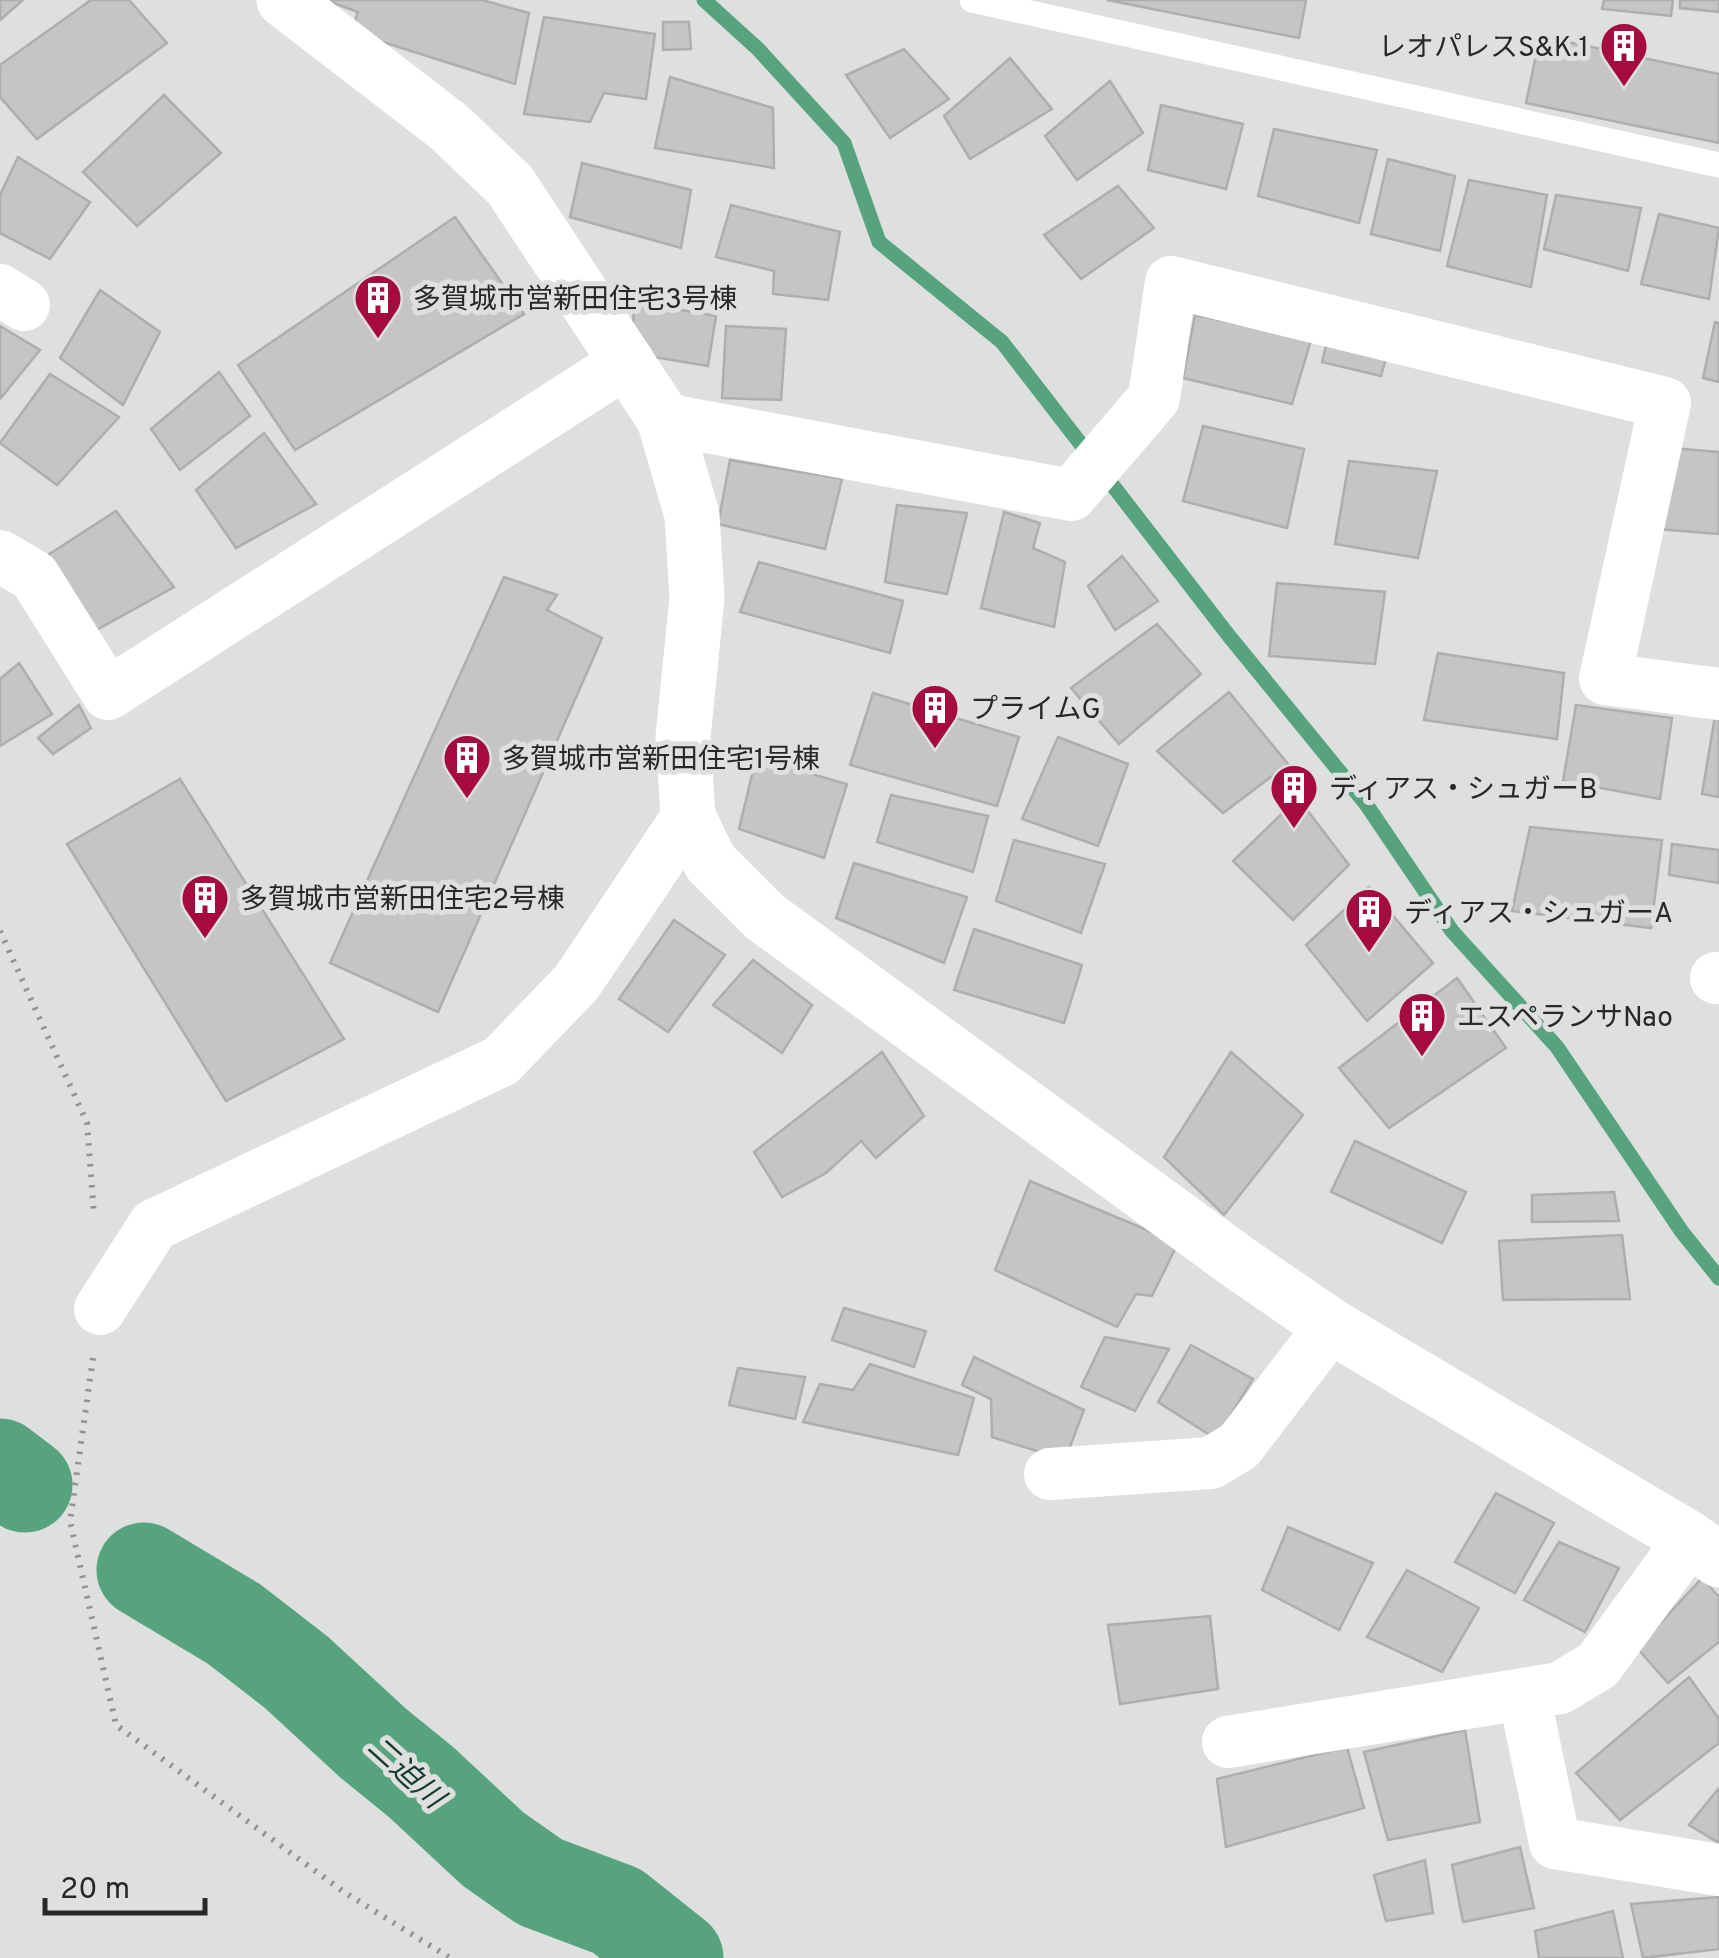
<svg xmlns="http://www.w3.org/2000/svg" width="1719" height="1958" font-family="Overpass,'Noto Sans JP',sans-serif">
<style>
.lines{fill:none;stroke-linecap:round;stroke-linejoin:round}
.stream{stroke:#57a37e;stroke-width:15}
.river{stroke:#57a37e;stroke-width:95}
.building{fill:#c3c6c4;stroke:#acafad;stroke-width:2.5}
.path{stroke:#919391;stroke-width:6;stroke-dasharray:2.5 8;stroke-linecap:butt}
.service{stroke:#fff;stroke-width:25}
.minor{stroke:#fff;stroke-width:52}
.tertiary{stroke:#fff;stroke-width:55}
.labels{text-anchor:middle;stroke-width:10;stroke-linejoin:round;paint-order:stroke}
.poi-label{font-size:28px;fill:#272827;stroke:#dde0de;text-anchor:start}
.water-label{font-size:30px;font-style:italic;fill:#183a2a;stroke:#dde0de}
</style>
<rect width="100%" height="100%" fill="#dde0de"/>
<g class="lines">
<path class="stream" d="M704,0L758,49L844,143L879,242L1002,342L1229,636L1366,804L1452,931L1557,1047L1682,1232L1719,1278"/>
<g class="river">
<path d="M0,1466L25,1485"/>
<path d="M144,1570L234,1624L296,1672L373,1743L421,1782L493,1849L540,1882L617,1911L676,1958"/>
</g>
</g>
<g class="building">
<path d="M0,0H23L0,20Z"/>
<path d="M91,0H129L167,43L37,139L0,97V65Z"/>
<path d="M332,0H482L529,13L515,84L351,32L358,12L331,2Z"/>
<path d="M1107,0H1306L1299,38Z"/>
<path d="M1604,0H1673L1671,16L1602,9Z"/>
<path d="M1680,0H1719V12L1680,8Z"/>
<path d="M544,17L655,34L646,99L604,93L590,122L524,114Z"/>
<path d="M663,22H689L691,49L663,50Z"/>
<path d="M1540,36L1719,74V143L1526,103Z"/>
<path d="M904,49L949,99L890,138L846,75Z"/>
<path d="M1010,58L1052,109L970,159L944,116Z"/>
<path d="M670,77L773,108L774,168L655,148Z"/>
<path d="M1110,81L1143,133L1077,180L1045,136Z"/>
<path d="M164,95L221,153L137,226L83,172Z"/>
<path d="M1161,105L1243,124L1226,189L1148,170Z"/>
<path d="M1274,129L1377,150L1359,223L1258,196Z"/>
<path d="M18,157L90,202L50,259L0,233V195Z"/>
<path d="M1388,159L1455,176L1440,251L1371,234Z"/>
<path d="M582,163L691,190L681,248L570,217Z"/>
<path d="M1469,180L1547,195L1531,287L1447,266Z"/>
<path d="M1118,186L1154,228L1081,279L1044,235Z"/>
<path d="M1556,195L1641,208L1628,271L1544,249Z"/>
<path d="M731,205L840,232L828,300L773,294L774,271L716,257Z"/>
<path d="M1659,214L1719,228L1709,299L1641,284Z"/>
<path d="M455,217L524,314L295,450L238,365Z"/>
<path d="M100,290L160,332L123,405L60,358Z"/>
<path d="M635,302L716,316L708,366L642,355L632,330Z"/>
<path d="M1195,315L1311,340L1292,404L1183,378Z"/>
<path d="M1715,322L1719,323V382L1703,378Z"/>
<path d="M0,326L40,350L0,399Z"/>
<path d="M726,326L786,329L781,400L722,398Z"/>
<path d="M1327,341L1386,358L1381,376L1322,362Z"/>
<path d="M219,372L250,416L180,470L151,429Z"/>
<path d="M50,374L119,417L57,485L0,443Z"/>
<path d="M1203,426L1304,449L1287,528L1183,501Z"/>
<path d="M264,433L316,504L236,548L196,490Z"/>
<path d="M1672,448L1719,452V534L1658,529Z"/>
<path d="M730,460L842,479L825,549L718,524Z"/>
<path d="M1349,461L1437,471L1418,558L1335,544Z"/>
<path d="M897,505L967,513L947,594L885,582Z"/>
<path d="M116,511L174,587L91,633L48,555Z"/>
<path d="M1004,512L1040,523L1033,548L1065,562L1054,627L981,608Z"/>
<path d="M1122,556L1158,601L1115,630L1088,586Z"/>
<path d="M759,562L903,601L890,653L740,612Z"/>
<path d="M504,577L557,595L547,610L602,638L438,1012L330,963Z"/>
<path d="M1277,583L1385,592L1375,664L1269,656Z"/>
<path d="M1157,624L1201,674L1119,744L1071,688Z"/>
<path d="M1438,653L1564,673L1557,739L1424,720Z"/>
<path d="M19,663L52,714L0,746V679Z"/>
<path d="M1229,692L1288,764L1223,813L1157,751Z"/>
<path d="M873,693L1019,737L997,806L850,765Z"/>
<path d="M79,705L91,728L53,754L38,738Z"/>
<path d="M1576,705L1672,718L1660,799L1563,781Z"/>
<path d="M1715,716L1719,717V797L1702,794Z"/>
<path d="M1058,737L1128,764L1098,846L1022,819Z"/>
<path d="M756,758L847,784L824,858L739,829Z"/>
<path d="M180,779L344,1039L226,1101L67,844Z"/>
<path d="M891,795L988,816L973,872L877,842Z"/>
<path d="M1298,798L1349,865L1293,920L1233,861Z"/>
<path d="M1530,827L1662,840L1651,928L1512,911Z"/>
<path d="M1014,840L1105,864L1081,933L996,901Z"/>
<path d="M1672,844L1719,850V883L1669,875Z"/>
<path d="M854,863L967,897L944,963L836,918Z"/>
<path d="M1369,887L1433,963L1367,1021L1306,945Z"/>
<path d="M674,920L725,955L668,1032L619,999Z"/>
<path d="M974,929L1082,965L1064,1023L954,990Z"/>
<path d="M753,960L812,1005L782,1053L713,1005Z"/>
<path d="M1457,978L1506,1048L1389,1128L1339,1068Z"/>
<path d="M882,1052L924,1116L876,1158L861,1141L826,1173L782,1197L754,1152Z"/>
<path d="M1231,1052L1303,1115L1224,1215L1164,1157Z"/>
<path d="M1355,1141L1466,1192L1442,1243L1331,1192Z"/>
<path d="M1030,1181L1178,1243L1152,1296L1136,1294L1117,1327L995,1270Z"/>
<path d="M1614,1192L1619,1221L1532,1222V1195Z"/>
<path d="M1622,1235L1630,1299L1503,1300L1499,1241Z"/>
<path d="M844,1308L926,1331L914,1367L832,1340Z"/>
<path d="M1105,1337L1169,1349L1135,1411L1081,1387Z"/>
<path d="M1191,1345L1253,1379L1216,1439L1158,1402Z"/>
<path d="M974,1357L1084,1410L1065,1460L992,1437L991,1399L962,1385Z"/>
<path d="M870,1364L974,1398L958,1455L803,1422L820,1384L853,1390Z"/>
<path d="M738,1368L805,1377L795,1419L729,1405Z"/>
<path d="M1496,1493L1554,1523L1515,1593L1455,1562Z"/>
<path d="M1288,1527L1373,1563L1339,1630L1262,1590Z"/>
<path d="M1559,1542L1619,1568L1585,1632L1524,1600Z"/>
<path d="M1407,1570L1479,1608L1442,1672L1367,1637Z"/>
<path d="M1702,1578L1719,1597V1642L1668,1683L1637,1648Z"/>
<path d="M1210,1616L1218,1689L1120,1704L1108,1625Z"/>
<path d="M1689,1677L1719,1719V1743L1620,1820L1576,1773Z"/>
<path d="M1465,1730L1480,1822L1388,1840L1364,1752Z"/>
<path d="M1347,1747L1364,1808L1226,1847L1217,1779Z"/>
<path d="M1718,1789L1719,1790V1843L1689,1825Z"/>
<path d="M1520,1847L1534,1908L1463,1922L1452,1865Z"/>
<path d="M1425,1860L1433,1913L1386,1921L1374,1875Z"/>
<path d="M1719,1897V1949L1643,1958L1631,1904Z"/>
<path d="M1613,1911L1623,1958H1539L1535,1931Z"/>
</g>
<g class="lines">
<g class="path">
<path d="M0,931L87,1123L94,1216"/>
<path d="M93,1358L70,1521L116,1725L344,1892L450,1958"/>
</g>
<path class="service" d="M972,0L1719,165"/>
<g class="minor">
<path d="M0,290L24,305"/>
<path d="M664,419L1071,495L1154,398L1171,282L1665,403L1605,679L1719,694"/>
<path d="M0,556L34,576L108,694L628,361"/>
<path d="M1716,978H1719"/>
<path d="M100,1309L154,1225L501,1061L577,982L688,816"/>
<path d="M1050,1474L1211,1463L1239,1446L1331,1326"/>
<path d="M1524,1695L1555,1843L1719,1870"/>
<path d="M1228,1742L1560,1688L1598,1665L1690,1539"/>
</g>
<path class="tertiary" d="M284,0L449,127L510,185L664,419L692,515L697,598L683,737L688,816L710,862L765,917L1238,1262L1331,1326L1690,1539L1719,1560"/>
</g>
<defs>
<g id="building-pin" transform="scale(2.5)"><path d="M0 17L-7.5 6A9.5 9.5 0 1 1 7.5 6Z" fill="#a50b3f" stroke="#dde0de"/><path d="M-4-6H4V6H1V3H-1V6H-4ZM-2.5-4.3h1.7v1.8h-1.7ZM.8-4.3h1.7v1.8H.8ZM-2.5-1h1.7V.8h-1.7ZM.8-1h1.7V.8H.8Z" fill="#fff"/></g>
</defs>
<g fill-rule="evenodd">
<use href="#building-pin" x="1624" y="46"/>
<use href="#building-pin" x="378" y="298"/>
<use href="#building-pin" x="935" y="708"/>
<use href="#building-pin" x="467" y="758"/>
<use href="#building-pin" x="1294" y="788"/>
<use href="#building-pin" x="205" y="898"/>
<use href="#building-pin" x="1369" y="912"/>
<use href="#building-pin" x="1422" y="1016"/>
</g>
<g class="labels">
<g class="poi-label">
<text x="1589" y="56" text-anchor="end">レオパレスS&amp;K.1</text>
<text x="413" y="308">多賀城市営新田住宅3号棟</text>
<text x="970" y="718">プライムG</text>
<text x="502" y="768">多賀城市営新田住宅1号棟</text>
<text x="1329" y="798">ディアス・シュガーB</text>
<text x="240" y="908">多賀城市営新田住宅2号棟</text>
<text x="1404" y="922">ディアス・シュガーA</text>
<text x="1457" y="1026">エスペランサNao</text>
</g>
<g class="water-label">
<text transform="translate(406 1772) rotate(42)" y="10">二迫川</text>
</g>
</g>
<path d="M45 1898v15h160v-15" fill="none" stroke="#272827" stroke-width="5"/>
<text x="60" y="1898" font-size="30" fill="#272827" stroke="#dde0de" stroke-width="8" paint-order="stroke">20 m</text>
</svg>
